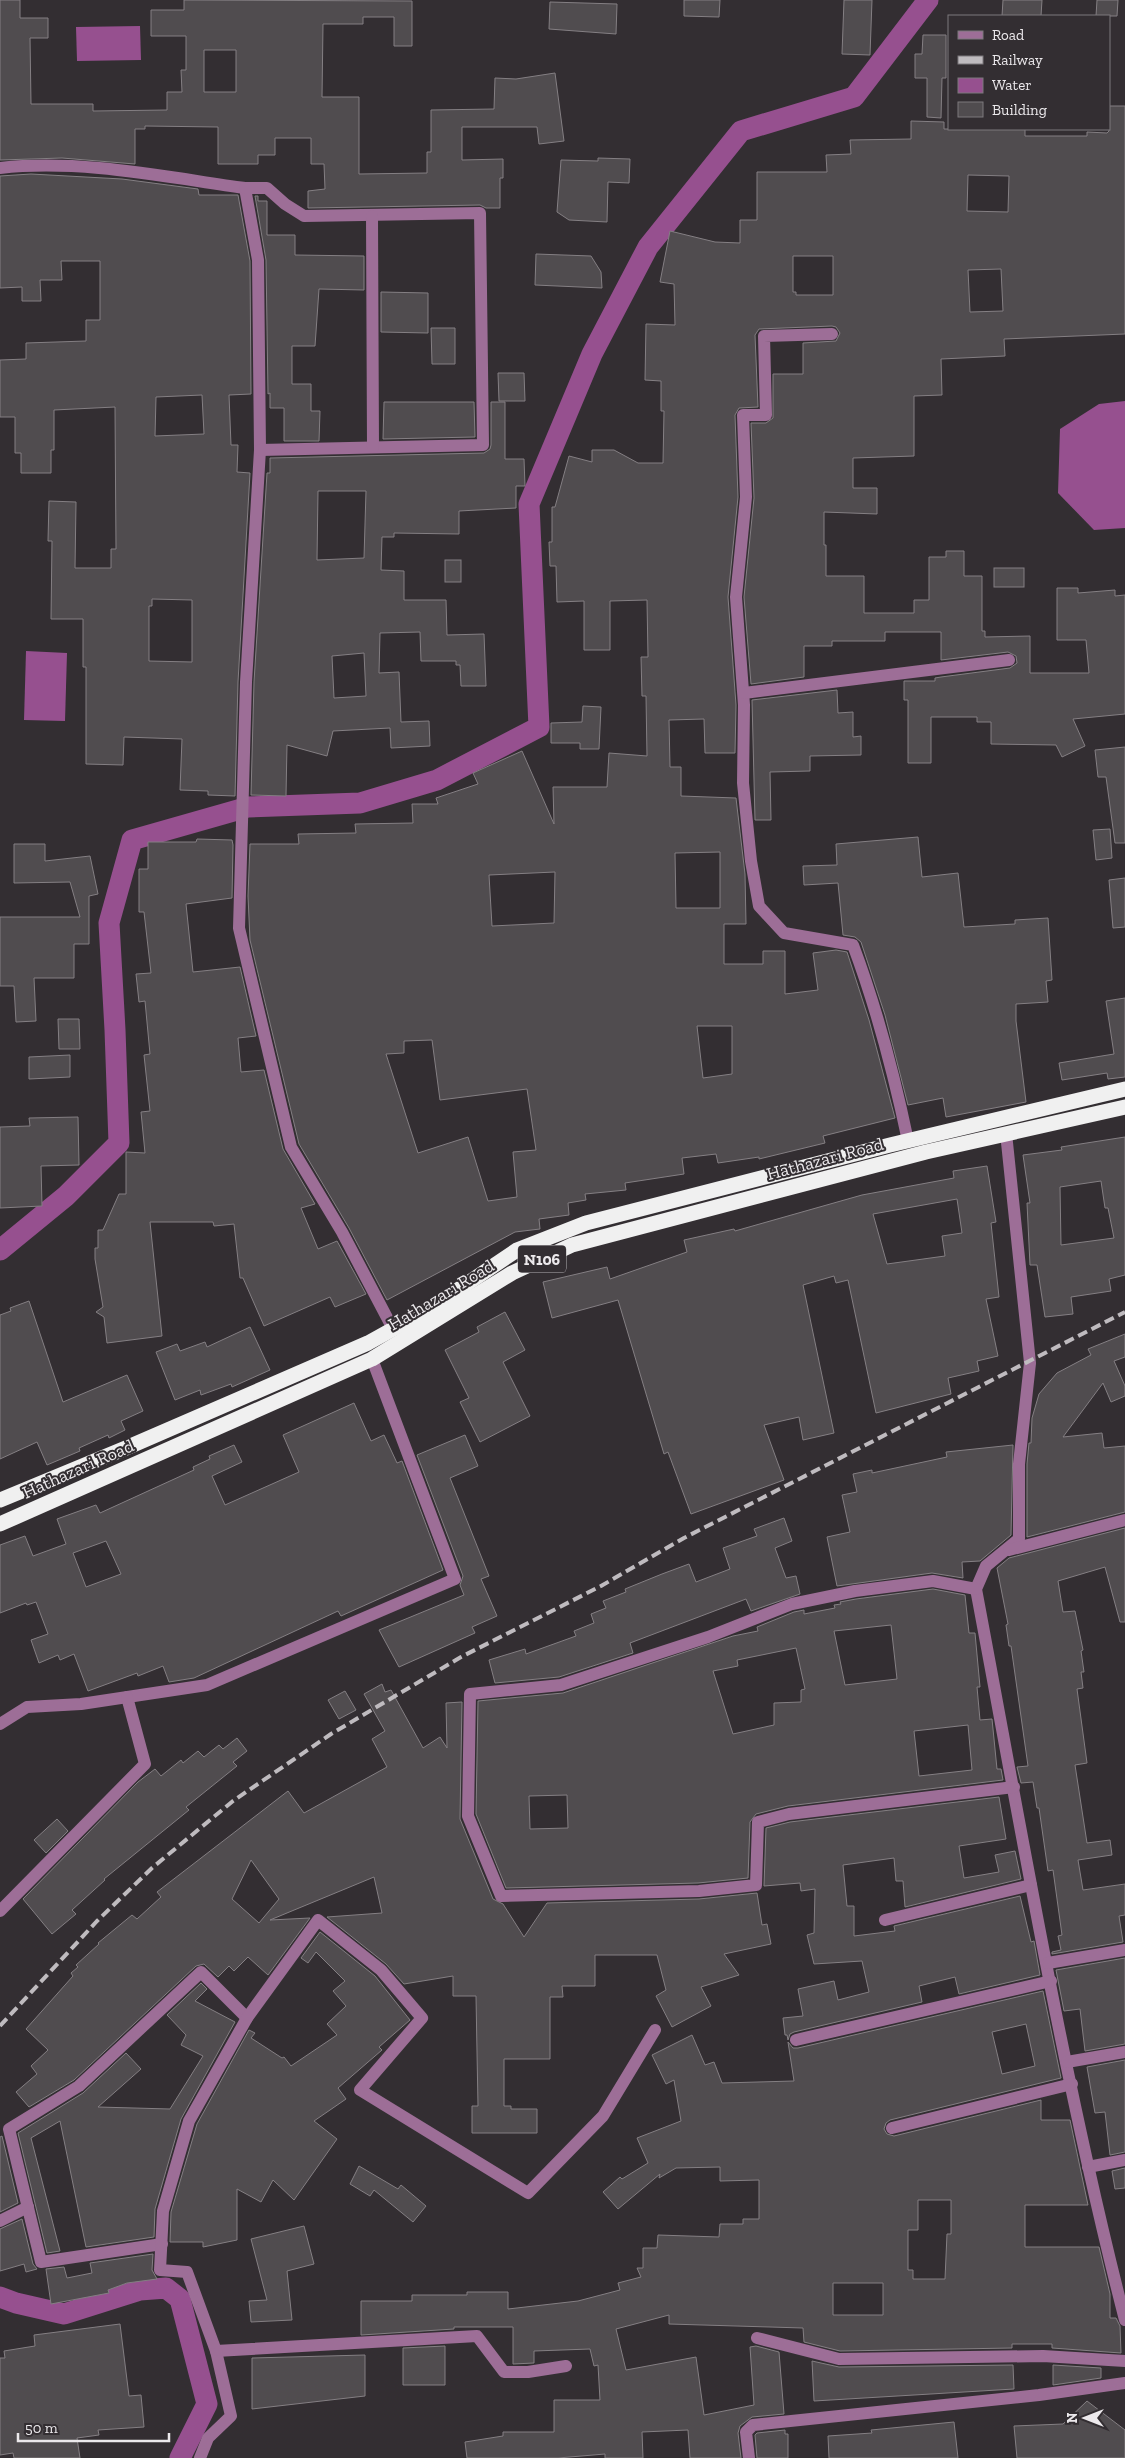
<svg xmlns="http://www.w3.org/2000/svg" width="1125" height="2458" font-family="'Zilla Slab',serif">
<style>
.water{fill:#96508f}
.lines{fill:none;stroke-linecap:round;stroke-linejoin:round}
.canal{stroke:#96508f;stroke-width:21}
.building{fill:#504c4f;stroke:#847f83;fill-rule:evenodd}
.minor{stroke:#9d6e97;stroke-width:12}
.highway{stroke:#f0f0f0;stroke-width:15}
.rail{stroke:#bfbbbf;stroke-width:4;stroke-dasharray:10 5;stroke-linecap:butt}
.labels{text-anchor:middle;stroke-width:4;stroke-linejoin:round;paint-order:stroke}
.shield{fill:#332e32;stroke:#b4b1b4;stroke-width:1}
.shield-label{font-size:16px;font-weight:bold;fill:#ece9ec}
.street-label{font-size:18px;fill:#ece9ec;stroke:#332e32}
</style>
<rect width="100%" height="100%" fill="#332e32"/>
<g class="water">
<path d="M140,26L141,60L77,61L76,27Z"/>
<path d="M1125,401V528L1094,530L1058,493L1060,429L1099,404Z"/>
<path d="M26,651L67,653L65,721L24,720Z"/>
</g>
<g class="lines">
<g class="canal">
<path d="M0,1250L66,1196L119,1143L115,1030L109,923L132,840L248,807L360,803L437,780L539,727L529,504L592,354L648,247L741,131L854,97L928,0"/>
<path d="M0,2297L16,2303L64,2314L140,2290L166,2288L180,2299L207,2404L180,2458"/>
</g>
</g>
<g class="building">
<path d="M0,0H20V18H48V38H30L31,104H93V111L167,110V92H182L181,70H186V36H151V10H184V0L412,1V46H394V17H363V24H323L322,97H359V174L427,173V152H431V110L494,109L495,78L516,79L555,73L564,141L539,144L537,127H462V160L503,159V178H500V208H486L480,205L308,208V191L325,189L324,164H311V138H275V155H258V164H218V127L145,126V129H135V164L62,158L0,160ZM204,50H236V92H204Z"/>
<path d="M684,0H720L719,17L684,16Z"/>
<path d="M844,0H872L870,55L842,54Z"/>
<path d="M1003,0H1042L1041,16H1002Z"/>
<path d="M1097,0H1118L1117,16H1096Z"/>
<path d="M550,2L617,4L616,34L549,29Z"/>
<path d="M923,35H946V78H942L941,118L927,117V78H915V54H922Z"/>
<path d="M1109,106H1125V334L1004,339L1005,356L941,359L942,395L914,396V456L853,458V488H877V514L824,512V545H826V576H864V613H914V600H929V557H946V551H964V576H982V631H985V637L1030,636V673H1089L1086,640H1057V588H1078V593L1115,590V596L1125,595V714L1073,719L1085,746L1062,757L1056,745L991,744V722H977V717H931V763H908V700H904V681H935V678L941,677L1010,668L1017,663L1016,656L1008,652L941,660V632H885V641H832V646H804V677L751,684L744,597L754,498L751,423H766L773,418V374H803V343L836,341L840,333L836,327L832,326L759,329L755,335L758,407L739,408L735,415L738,497L728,597L736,705L735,753H705L704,719L669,720L670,767H681V796L736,798L745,874L746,924H724V964H763V951H785V994L818,990L813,953L836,950L847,952L869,1020L895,1118L823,1136L825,1143L759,1159V1157L718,1163L716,1154L682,1158L684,1174L625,1183L626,1190L585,1194L586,1200L568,1203L569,1215L539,1219L540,1229L515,1232L387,1300L349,1228L299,1144L250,940L248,896L250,844H299L298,834L356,833L355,824L413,823L412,804H438L436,798L478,784L473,773L522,751L554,824L553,787H607L609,753L647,756L646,696H642L641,657H648L647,600L610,601V650H584V601L557,602L556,566H550L549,542H552V507H555L569,456L592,462V450H614L638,463H663L664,411H661V381L645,380L646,324L675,325L674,284L660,282L670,231L715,242L740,243V220H757V172H827L826,155L851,154L850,140L911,139V121L944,122V129H1025V136H1087V132L1107,133L1109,131ZM968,175L1009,176L1008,212L967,211ZM793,256H833V295H796V292H793ZM1001,269L1003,311L970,312L968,270ZM720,852V908H676L675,853ZM555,872L554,923L492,926L489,875ZM697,1026H732V1074L703,1078ZM432,1040L440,1100L527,1089L536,1150L513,1152L517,1197L488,1201L468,1137L418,1153L386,1054L404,1053V1041Z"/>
<path d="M598,158L630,159L629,183L608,182L607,222L569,220L557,212L561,160L598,161Z"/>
<path d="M31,174L122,179L198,189L199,195H238L250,261L251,394L229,395L231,445H238L237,472L250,473L238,682L235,796L208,795V791L180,790L182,739L124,737L123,765L86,764V667H83V619H51L52,541H48L49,501L76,502L75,568H111V549H116L115,407L54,410V450H51V473H21V453H15V417H0V360L26,359V343L86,341V320H100V261H61L62,280H40L41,301H22V287L0,288V176ZM202,395L204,434L155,436L156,397ZM152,599L192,600V662L149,661V606H152Z"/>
<path d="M255,196H258V201H267V235H295V255L364,256V290L319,289L315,346H292V384H311V411H320L319,441H284V408H270V393L268,394L266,260Z"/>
<path d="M536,254L591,256L601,272L602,288L535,285Z"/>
<path d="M381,292L428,293V333L381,332Z"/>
<path d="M431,328H455V364H432Z"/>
<path d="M498,373H524L525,401H499Z"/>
<path d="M384,402H474L475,437L383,439Z"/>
<path d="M491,402H505V459H524L525,486H516V508L459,511V534L394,533V537H382L381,570L404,571V600H446L447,635L484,634L486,686H461L460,665H456V661H421L420,632L380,633L379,673L399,672L401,722L429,721L430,746L391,748L390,728L333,731L327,756L287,745L286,796L251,795L254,682L267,473H270V458L484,453L490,449L491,445ZM318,491H366L364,558L317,560ZM364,653L366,696L334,698L332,656Z"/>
<rect x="445" y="560" width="16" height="22"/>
<rect x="994" y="568" width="30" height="19"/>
<path d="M837,690L838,713L853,712V737L861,736V755L810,756V771L770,772L771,820H755L752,700Z"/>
<path d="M583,706L601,707L599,749H580V743H551V723L582,722Z"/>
<path d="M1125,747V843H1115L1106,777H1098L1095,750Z"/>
<path d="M1110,829L1112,858L1096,860L1093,830Z"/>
<path d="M918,837L922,877L958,873L964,927L1015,924V920L1048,918L1052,980L1046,981L1048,1002L1016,1004V1021L1026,1102L946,1117L943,1098L908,1105L885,1015L861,942L855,937L843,935L838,883L804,885L803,866L837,865L836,844Z"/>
<path d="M197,839L232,840L233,845L232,898L186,904L193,972L240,967L256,1036L238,1038L241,1072L264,1070L283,1149L315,1204L301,1208L318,1249L337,1241L366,1294L335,1307L330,1297L264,1326L243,1278H240L234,1224L214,1226L213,1222H150L162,1336L107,1343L104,1317L96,1312L103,1307L95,1259V1248H98V1230H103L119,1194H126V1152L145,1153L141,1112L150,1111L144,1055L150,1054L145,1001L139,1002L136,974L151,973L144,912H139V869H148V842H196Z"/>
<path d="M14,844H45V861L90,856L98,894L89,896V944H74V978H34L36,1021L16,1022L14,986H0V917H80L70,882L14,883Z"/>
<path d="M1125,878V927L1113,928L1109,880Z"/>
<path d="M1125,998V1077L1108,1079L1107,1073L1062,1080L1059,1063L1114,1054L1106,1001Z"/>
<path d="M58,1019H79L80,1049H59Z"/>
<path d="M70,1055V1077L29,1079V1057Z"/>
<path d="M78,1117L79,1165L41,1166L42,1206L0,1208V1127L30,1126L29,1118Z"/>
<path d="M1125,1137V1275L1109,1279L1111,1291L1071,1297L1073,1314L1045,1317L1037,1265H1030L1027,1203H1030L1023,1155L1062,1150L1061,1147ZM1101,1181L1105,1208H1108L1114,1238L1061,1245L1060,1187Z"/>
<path d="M987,1166L996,1222L991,1223L999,1297L986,1299L998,1356L977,1361L979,1371L948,1378L951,1394L876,1413L848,1280L836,1283L834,1276L803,1285L834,1433L803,1440L799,1417L764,1425L784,1480L691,1514L668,1452L664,1454L618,1300L552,1318L543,1282L607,1267L610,1279L687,1252L684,1240L734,1229L735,1231L862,1195L954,1178L953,1171ZM957,1199L962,1233L942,1236L945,1256L887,1264L873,1214Z"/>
<path d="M29,1301L63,1402L127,1375L143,1411L121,1421L125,1430L109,1438L108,1435L79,1448L80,1451L47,1465L37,1442L0,1459V1315L11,1311L10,1308Z"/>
<path d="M505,1312L525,1350L503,1362L530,1416L480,1442L460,1402L469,1398L445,1350L479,1332L477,1327Z"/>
<path d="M250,1327L270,1370L232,1387L231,1384L201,1395L200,1390L175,1400L156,1352L177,1344L180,1351L205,1342L207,1347Z"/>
<path d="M1125,1334V1357L1114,1361L1125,1386V1396L1111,1402L1103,1383L1063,1437L1102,1433L1104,1448L1125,1446V1512L1027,1537V1464L1029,1443H1031L1032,1418L1039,1394L1057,1373L1091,1355L1088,1349Z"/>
<path d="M354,1403L371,1441L384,1435L397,1463L402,1461L443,1570L341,1616L338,1611L194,1678L169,1682L163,1666L138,1676L137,1673L88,1691L74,1654L60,1660L58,1655L39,1663L31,1640L48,1634L36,1602L27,1605L26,1603L0,1613V1545L25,1536L33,1556L66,1544L57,1519L96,1505L100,1513L194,1470L193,1467L210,1459L209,1456L234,1445L242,1462L212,1476L225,1505L299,1472L283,1435ZM106,1541L121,1574L86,1587L73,1553Z"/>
<path d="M465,1435L478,1466L450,1478L489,1576L481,1579L497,1616L472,1627L475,1633L399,1667L379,1630L464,1595L460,1585L463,1576L417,1455Z"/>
<path d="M1013,1445L1011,1535L980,1561L962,1562L963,1578L932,1573L837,1586L827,1537L850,1532L842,1495L857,1492L853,1474L872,1470V1473L947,1457L946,1452Z"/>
<path d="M784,1518L792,1541L775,1548L786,1578L796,1576L800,1594L751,1611L746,1599L630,1643L633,1653L559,1677L495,1683L489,1660L525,1649L526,1654L576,1636L574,1631L594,1623L591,1614L606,1608L603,1601L626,1592L625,1589L662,1574L689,1564L696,1582L730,1569L723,1548L757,1536L754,1529Z"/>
<path d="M1125,1528V1622H1120L1105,1567L1058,1581L1063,1612L1075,1611L1083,1650L1081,1651L1084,1672H1081L1083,1688L1077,1689L1087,1763L1075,1765L1087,1843L1110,1840L1112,1855L1078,1860L1083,1890L1125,1884V1915L1119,1916L1123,1942L1052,1954V1952L1061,1950L1058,1936L1062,1935L1053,1870L1048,1871L1039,1808H1037L1033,1782L1021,1783L1017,1767L1028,1766L1011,1646H1009L1006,1625L1008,1624L997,1568L1009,1558Z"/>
<path d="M933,1589L965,1595L969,1633H975L980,1687H977L980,1720L992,1719L997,1769H1001L1003,1780L788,1806L756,1814L750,1822L748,1878L698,1883L506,1888L476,1814L478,1701L563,1693L733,1636L758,1631L757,1627L794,1612L804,1610V1614L835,1608L834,1605L841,1604L840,1602L856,1599ZM891,1625L897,1679L845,1685L834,1631ZM796,1648L805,1689L801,1690V1702L774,1703V1725L733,1734L713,1671L738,1666L737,1660ZM968,1725L972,1770L919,1776L914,1731ZM567,1795L568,1828L530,1829L529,1796Z"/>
<path d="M382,1684L385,1692L391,1690L423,1748L440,1737L447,1748L446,1703L462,1702L460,1819L493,1899L503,1904L524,1937L547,1903L699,1899L757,1893L762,1925L767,1924L771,1944L724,1954L739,1975L701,1987L711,2006L672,2027L656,1996L666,1990L657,1955H595V1986H562L563,1997H550V2059H504V2106H511V2109H537V2133H472V2106H478L476,1996H453V1976L404,1984L386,1964L327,1917L382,1913L374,1877L270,1920L310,1918L268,1975L248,1957L234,1971L229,1966L218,1977L204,1964L196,1966L74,2080L29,2107L16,2092L37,2074L31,2066L48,2050L26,2029L73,1976L71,1973L78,1967L76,1965L99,1944L98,1943L132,1915L137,1919L161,1897L157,1892L288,1791L304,1813L387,1767L372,1739L385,1731L364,1694ZM251,1860L279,1899L259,1923L232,1899Z"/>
<path d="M345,1691L356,1710L339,1719L328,1700Z"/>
<path d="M237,1738L247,1751L233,1762L237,1766L186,1807L189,1810L104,1879L105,1880L72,1910L76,1914L52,1934L23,1899L138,1782L155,1769L161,1776L181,1760L183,1763L198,1751L204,1757L219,1745L223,1749Z"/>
<path d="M999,1797L1006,1839L959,1846L964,1878L999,1872L995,1855L1015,1851L1021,1879L905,1907L903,1881H896L894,1858L843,1865L847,1906H854V1936L895,1931L894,1926L1020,1896L1031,1942L1034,1941L1040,1975L959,1994L955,1977L919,1986L922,2002L794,2032L790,2034L788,2040L787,2035H785L783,2018L803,2016L798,1989L834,1981L838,2000L869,1992L862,1961L814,1964L807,1935L814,1933L815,1889L801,1891L800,1883L764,1886L766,1828L790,1822Z"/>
<path d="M57,1819L68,1831L46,1853L34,1840Z"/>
<path d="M320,1932L375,1976L410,2020L379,2047L382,2050L338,2088L346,2099L314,2121L337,2139L294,2200L273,2180L261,2202L237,2189V2240L203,2247V2242H170L171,2212L197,2124L249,2030L255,2033L251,2038L282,2058L284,2057L291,2066L337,2035L327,2024L346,2006L333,1991L345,1981L316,1952L308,1963L301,1958Z"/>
<path d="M1125,1958V2044L1085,2051L1080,2009L1064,2011L1056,1970Z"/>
<path d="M201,1983L207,1989L195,2001L235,2022L181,2119L155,2209L154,2237L86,2247L60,2121L31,2138L60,2251L47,2253L18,2133L83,2093L126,2053L141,2069L98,2107L170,2109L203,2056L181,2045L186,2035L167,2015Z"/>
<path d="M1043,1991L1061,2078L890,2120L886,2123L884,2129L887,2134L894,2136L1041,2100V2120H1070L1088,2205H1025V2247H1099L1110,2294V2318H1116L1120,2326L1121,2353L1052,2348V2344H1012V2348L840,2351L804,2342L803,2328L669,2324V2315L616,2329L626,2370L696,2357L704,2415L754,2405L750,2347L756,2346L779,2352L784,2414L752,2417L740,2426L738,2433L741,2458H690L688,2430L642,2432L643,2458H605V2454L558,2458H467L465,2442L503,2436V2432H554V2400H600L598,2365L594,2366L590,2349L534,2351V2363L513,2364V2327H454V2329L361,2335V2301H412V2295H467V2292H508V2309L578,2301L620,2290L618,2283L641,2277L637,2268H643V2248H657L658,2235L719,2237L720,2224H743V2219H759V2180L720,2181V2167L676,2168L659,2178L660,2174L618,2209L603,2192L620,2177L622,2179L648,2163L637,2138L681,2121L674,2080L666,2084L652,2055L692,2035L705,2065L714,2062L722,2083L794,2081L788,2042L793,2048H798ZM1026,2024L1035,2066L1002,2074L992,2032ZM918,2200H951V2234H947L945,2279H913V2270H908V2230H918ZM833,2283H883V2315H833Z"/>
<path d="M1125,2060V2152L1110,2155L1105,2112L1095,2113L1087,2067Z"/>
<path d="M2,2136L18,2203L0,2212V2137Z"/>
<path d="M359,2166L398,2189L401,2185L426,2206L413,2222L374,2190L370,2196L350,2184Z"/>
<path d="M1125,2168V2188L1115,2189L1112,2171Z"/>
<path d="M22,2219L33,2264L37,2269L26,2272L24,2264L0,2271V2229Z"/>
<path d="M304,2226L314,2264L287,2271L292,2320L251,2322L249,2301L267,2300L251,2239Z"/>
<path d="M153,2254L152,2270L157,2279L127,2283L108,2290L109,2293L51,2304L46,2269L64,2267L67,2278L92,2273L90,2263Z"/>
<path d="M120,2324L129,2396L141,2395L144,2427L98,2430L99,2435L77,2438L80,2458H14L13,2453L0,2455V2358H5L4,2351L35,2346L34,2335Z"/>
<path d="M445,2346V2385H403V2348Z"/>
<path d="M365,2355V2396L252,2409V2358Z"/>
<path d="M812,2361L839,2367L1013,2365L1014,2389L814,2401Z"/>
<path d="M1053,2365L1101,2368V2378L1053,2385Z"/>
<path d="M1087,2401L1125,2430V2458H1017L1014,2426L1063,2424Z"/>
<path d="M954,2422L958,2458H829L828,2436L872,2433L871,2430Z"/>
<path d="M785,2430V2434H788V2458H757L755,2435L757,2433Z"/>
</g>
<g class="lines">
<g class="minor">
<path d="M0,168C81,159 165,177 245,188L258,260L260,450L246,682L239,928L291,1147L342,1232L393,1329"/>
<path d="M245,188H267L285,204L304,216L480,213L483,445L260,450"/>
<path d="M372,216L373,447"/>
<path d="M832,334L764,336L766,415H743L746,497L736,597L744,705L743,783L751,861L759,906L784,933L853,945C877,1009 894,1074 908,1141"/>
<path d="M744,693L1009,660"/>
<path d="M1006,1133L1030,1363L1019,1464V1539L986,1566L976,1589C1022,1833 1063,2079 1125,2320"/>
<path d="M1009,1550L1125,1520"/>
<path d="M976,1589L933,1581L855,1591L792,1604L708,1637L561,1685L470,1694L468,1816L501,1896L699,1891L756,1885L758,1822L789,1814L1014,1787"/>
<path d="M0,1724L27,1707L81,1704L207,1685L455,1579L372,1359"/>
<path d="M0,1911L145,1764L127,1697"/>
<path d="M885,1920L1031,1885"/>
<path d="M1048,1963L1125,1950"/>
<path d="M796,2040L1051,1981"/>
<path d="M1067,2062L1125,2052"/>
<path d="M892,2128L1072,2084"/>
<path d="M1088,2167L1125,2160"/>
<path d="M0,2221L28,2207"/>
<path d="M162,2244L41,2262L9,2129L79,2086L201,1972L247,2018"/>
<path d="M757,2338L839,2359L1043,2356L1125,2361"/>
<path d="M216,2351L477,2336L504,2372H528L566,2366"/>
<path d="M200,2458L208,2438L231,2416L216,2351L187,2272L160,2270L163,2211L189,2121L247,2018L318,1920L381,1970L422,2018L360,2090L528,2193L603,2116L655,2030"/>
<path d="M749,2458L746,2432L753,2425L1039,2395L1125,2383"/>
</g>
<g class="highway">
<path d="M0,1500L126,1448L368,1343L431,1308L517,1250L586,1223L890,1145L1125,1089"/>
<path d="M0,1524L372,1359L512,1273L572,1245L926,1152L1125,1107"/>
</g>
<path class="rail" d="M0,2026L97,1921L152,1868L233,1801L331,1734L461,1657L601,1586L684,1538L1125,1312"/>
</g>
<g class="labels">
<rect class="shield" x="518" y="1245.5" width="48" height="27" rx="4"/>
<g class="shield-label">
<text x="542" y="1265">N106</text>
</g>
<g class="street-label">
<text transform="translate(825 1159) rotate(-15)" y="6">Hathazari Road</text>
<text transform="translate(441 1295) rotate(-31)" y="6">Hathazari Road</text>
<text transform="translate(78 1469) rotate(-24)" y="6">Hathazari Road</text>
</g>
</g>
<rect x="948" y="15" width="162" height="115" fill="#332e32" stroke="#7d797c"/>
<rect x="958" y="31" width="25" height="8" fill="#9d6e97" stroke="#7d797c"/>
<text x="992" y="40" font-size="15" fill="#ece9ec">Road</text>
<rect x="958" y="56" width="25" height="8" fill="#bfbbbf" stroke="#7d797c"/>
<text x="992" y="65" font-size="15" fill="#ece9ec">Railway</text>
<rect x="958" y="78" width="25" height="15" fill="#96508f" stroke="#7d797c"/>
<text x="992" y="90" font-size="15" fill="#ece9ec">Water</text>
<rect x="958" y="102" width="25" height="15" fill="#504c4f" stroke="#7d797c"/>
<text x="992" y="115" font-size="15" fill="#ece9ec">Building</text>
<g transform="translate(1085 2418) rotate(270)" stroke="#332e32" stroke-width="4" paint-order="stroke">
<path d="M0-4L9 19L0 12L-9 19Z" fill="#ece9ec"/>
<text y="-8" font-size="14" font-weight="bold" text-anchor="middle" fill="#ece9ec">N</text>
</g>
<path d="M18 2433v8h151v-8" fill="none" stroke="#ece9ec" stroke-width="2.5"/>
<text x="25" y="2433" font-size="15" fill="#ece9ec" stroke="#332e32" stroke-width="4" paint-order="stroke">50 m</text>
</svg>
